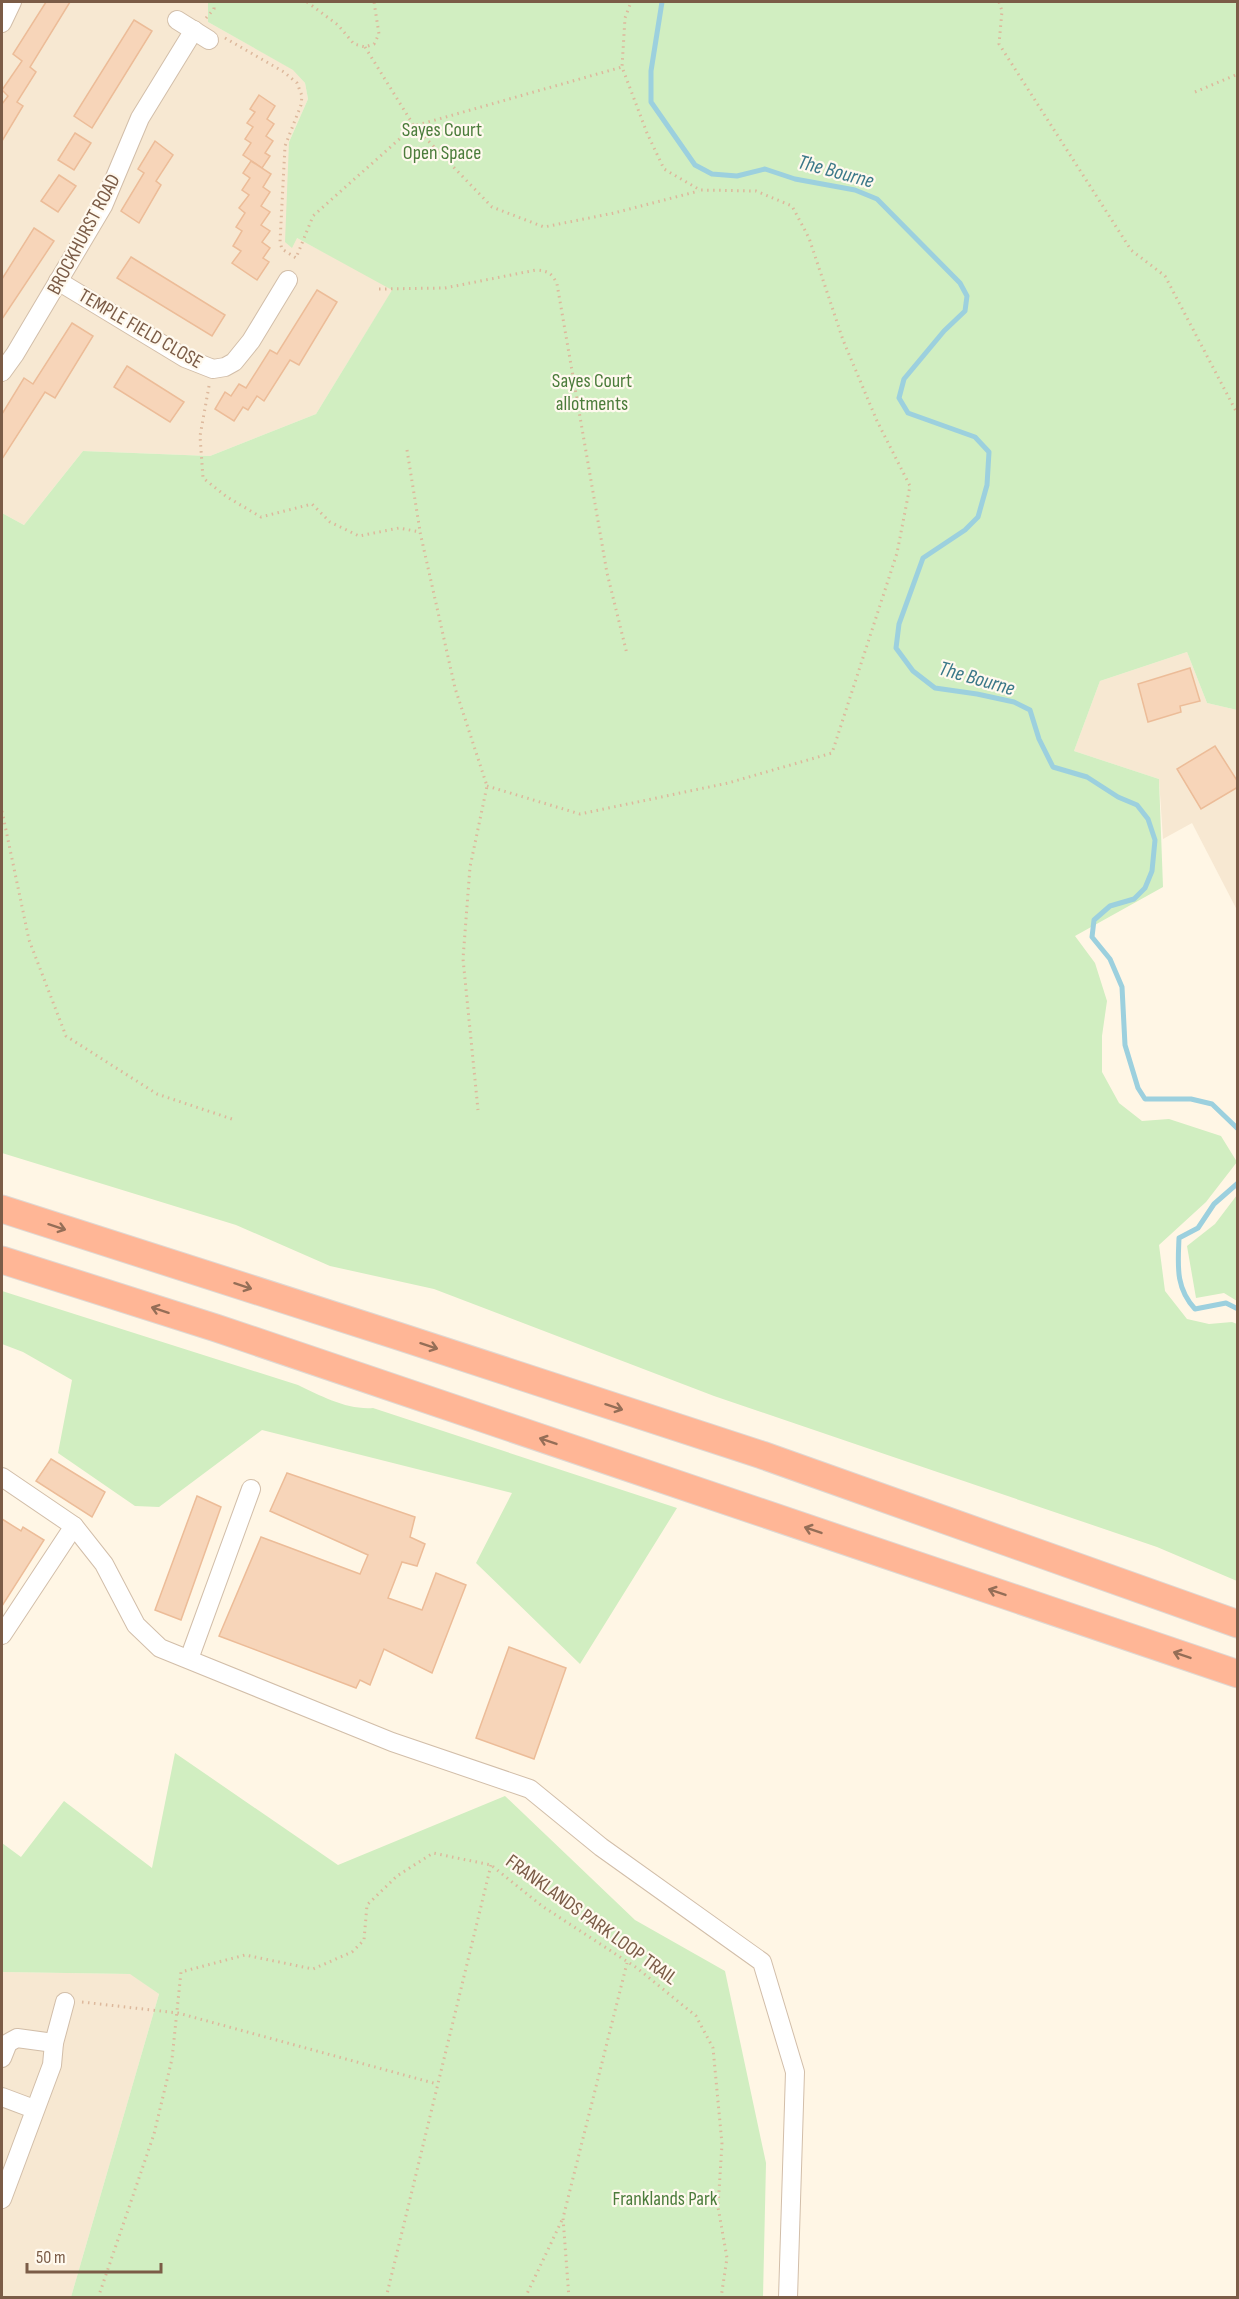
<svg xmlns="http://www.w3.org/2000/svg" width="1239" height="2299" font-family="'Sofia Sans Condensed',sans-serif">
<style>
.residential{fill:#f7e8d2}
.green{fill:#d1eec1}
.lines{fill:none;stroke-linecap:round;stroke-linejoin:round}
.stream{stroke:#9cd0de;stroke-width:5}
.building{fill:#f7d5b9;stroke:#ecbc98;stroke-width:1.5}
.minor-casing{stroke:#d2bea9;stroke-width:20}
.highway-casing{stroke:#dfd8d3;stroke-width:29}
.path{stroke:#ddb89c;stroke-width:3;stroke-dasharray:1.5 4.5;stroke-linecap:butt}
.minor{stroke:#fff;stroke-width:18}
.highway{stroke:#ffb696;stroke-width:27}
.oneway{stroke:#956e57}
.labels{text-anchor:middle;stroke-width:4.5;stroke-linejoin:round;paint-order:stroke}
.park-label{font-size:20px;fill:#4b7c3b;stroke:#fff9ee}
.street-label{font-size:20px;fill:#7b5c47;stroke:#fff9ee}
.water-label{font-size:21px;font-style:italic;fill:#3b7889;stroke:#fff9ee}
</style>
<rect width="100%" height="100%" fill="#fff6e5"/>
<g class="residential">
<path d="M2,2H208V22L294,70L305,83L308,99L289,142L297,238L393,289L316,414L210,456L83,451L24,525L2,513Z"/>
<path d="M1187,652L1207,703L1237,710V910L1192,823L1163,839L1159,779L1074,751L1100,681Z"/>
<path d="M2,1972L131,1974L159,1994L71,2297L2,2298Z"/>
</g>
<g class="green">
<path d="M208,2H1237V710L1207,703L1187,652L1100,681L1074,751L1159,779L1163,887L1075,936L1095,963L1107,1001L1102,1036V1072L1119,1103L1142,1121L1169,1119L1221,1136L1237,1162L1206,1202L1159,1245L1165,1291L1187,1319L1209,1324L1232,1322L1237,1324V1581L1157,1547L714,1396L434,1289L330,1266L236,1225L2,1153V513L24,525L83,451L210,456L316,414L392,290L297,238L292,248L285,242L289,142L308,99L305,83L293,70L208,22Z"/>
<path d="M1237,1195V1301L1224,1293L1196,1298L1187,1246L1215,1224Z"/>
<path d="M2,1291L298,1385C321,1396 347,1410 373,1408L677,1508L580,1664L476,1563L512,1493L262,1430L159,1507L135,1506L58,1453L72,1380L23,1352L2,1344Z"/>
<path d="M175,1753L338,1865L505,1796L635,1920L725,1971L766,2163L763,2297H71L159,1994L130,1974L2,1972V1843L21,1857L64,1801L152,1868Z"/>
</g>
<g class="lines">
<g class="stream">
<path d="M662,2L651,71V102L695,165L712,174L737,176L765,169L795,179L855,190L877,199L960,283L967,296L965,311L944,331L904,379L899,398L908,413L975,437L989,452L987,485L978,517L965,530L923,558L899,624L896,648L913,671L935,688L977,694L1014,702L1030,710L1039,739L1053,767L1087,777L1118,797L1137,805L1148,819L1155,840L1152,871L1145,888L1134,899L1110,906L1094,920L1092,937L1110,959L1122,987L1125,1045L1138,1088L1145,1099H1191L1212,1104L1238,1129"/>
<path d="M1238,1183L1214,1204L1198,1228L1179,1238C1178,1265 1175,1287 1195,1309L1226,1303L1238,1309"/>
</g>
</g>
<g class="building">
<path d="M46,2H70L30,67L36,72L17,102L23,106L2,141V104L8,96L2,90L22,61L13,54Z"/>
<path d="M134,20L152,31L92,128L74,116Z"/>
<path d="M259,95L275,106L267,119L274,124L266,136L273,141L265,153L270,156L262,168L243,155L251,143L245,139L253,127L247,123L255,112L250,109Z"/>
<path d="M75,133L91,143L74,170L58,160Z"/>
<path d="M155,141L173,155L156,181L161,185L139,223L121,211L144,173L138,169Z"/>
<path d="M251,161L271,174L263,187L270,192L261,206L270,212L261,225L270,231L262,242L270,248L263,258L269,262L257,280L232,263L241,251L233,246L242,231L236,227L245,213L239,208L249,195L242,190L250,178L243,173Z"/>
<path d="M59,175L76,186L58,212L41,201Z"/>
<path d="M34,228L54,241L2,319V279Z"/>
<path d="M131,257L225,315L212,336L117,278Z"/>
<path d="M317,290L337,302L299,365L290,360L264,401L257,396L248,410L243,407L234,421L215,409L225,392L231,396L239,384L246,388L270,350L277,354Z"/>
<path d="M72,323L93,336L55,398L45,392L2,459V414L24,378L33,384Z"/>
<path d="M127,366L184,402L170,422L114,387Z"/>
<path d="M1190,668L1200,701L1180,706L1181,712L1148,722L1138,684Z"/>
<path d="M1215,746L1238,782V787L1201,809L1177,769Z"/>
<path d="M51,1459L105,1492L92,1517L36,1481Z"/>
<path d="M287,1473L415,1517L410,1537L425,1544L417,1566L402,1562L388,1598L422,1610L436,1573L466,1585L432,1673L384,1649L370,1685L360,1680L356,1688L219,1636L261,1537L360,1574L368,1555L270,1511Z"/>
<path d="M197,1496L221,1507L181,1620L155,1610Z"/>
<path d="M2,1519L21,1531L23,1527L44,1540L2,1606Z"/>
<path d="M509,1647L566,1668L534,1759L476,1738Z"/>
</g>
<g class="lines">
<g class="minor-casing">
<g id="minor">
<path d="M177,20L209,40"/>
<path d="M2,23L12,2"/>
<path d="M58,281L185,358L213,369L225,367L234,362L251,341L288,280"/>
<path d="M2,372L15,354L103,206L140,118L194,30"/>
<path d="M2,1477L74,1526L104,1564L136,1625L160,1648L392,1742L530,1789L601,1847L762,1962L795,2072L788,2298"/>
<path d="M2,1635L74,1526"/>
<path d="M189,1659L251,1489"/>
<path d="M2,2058L8,2043L17,2038L54,2043"/>
<path d="M2,2097L34,2109"/>
<path d="M2,2199L52,2065L54,2043L65,2002"/>
</g>
</g>
<g class="highway-casing">
<g id="highway">
<path d="M2,1209L398,1336L762,1455L1238,1624"/>
<path d="M2,1260L216,1328L1238,1674"/>
</g>
</g>
<g class="path">
<path d="M307,2L338,25L354,44L365,47L374,44L379,34L374,2"/>
<path d="M999,2L1002,11L999,44L1131,250L1165,276L1238,415"/>
<path d="M206,18L214,9V2"/>
<path d="M225,38L284,72L297,83L302,96L301,105L285,146L280,242L282,249L296,258L313,216L414,126L492,207L544,227L614,213L699,191"/>
<path d="M365,47L414,126L622,67"/>
<path d="M1195,92L1238,74"/>
<path d="M379,289L445,288L536,270C548,271 552,273 557,284L607,573L627,654"/>
<path d="M209,386L200,436L203,478L227,497L261,517L312,504L330,522L359,536L399,528L420,532L455,688L487,786L470,867L463,959L478,1110"/>
<path d="M407,450L420,531"/>
<path d="M487,786L580,814L728,783L832,753L897,553L910,486L877,421L843,340L809,238L792,206L756,191L700,190L664,169L647,133L622,67L625,18L631,2"/>
<path d="M2,811L29,940L66,1036L157,1094L232,1119"/>
<path d="M82,2002L178,2013L437,2084"/>
<path d="M98,2298L154,2134L172,2059L181,1972L245,1955L313,1969L352,1952L364,1940L367,1905L397,1876L433,1853L491,1865L542,1906L637,1968L696,2016L713,2048L722,2144L718,2207L727,2258L721,2298"/>
<path d="M386,2298L491,1865"/>
<path d="M525,2298L562,2220"/>
<path d="M569,2298L563,2218L627,1963"/>
</g>
<use href="#minor" class="minor"/>
<use href="#highway" class="highway"/>
</g>
<defs><path id="oneway-shaft" d="M-6 0H5M1.5-3L5.5 0L1.5 3" fill="none" stroke-width="1.6" stroke-linecap="round" stroke-linejoin="round" transform="scale(1.5)"/></defs>
<g class="oneway">
<use href="#oneway-shaft" transform="translate(57 1227) rotate(18)"/>
<use href="#oneway-shaft" transform="translate(243 1286) rotate(18)"/>
<use href="#oneway-shaft" transform="translate(160 1310) rotate(-162)"/>
<use href="#oneway-shaft" transform="translate(429 1346) rotate(18)"/>
<use href="#oneway-shaft" transform="translate(614 1407) rotate(18)"/>
<use href="#oneway-shaft" transform="translate(548 1441) rotate(-161)"/>
<use href="#oneway-shaft" transform="translate(813 1530) rotate(-161)"/>
<use href="#oneway-shaft" transform="translate(997 1592) rotate(-161)"/>
<use href="#oneway-shaft" transform="translate(1182 1655) rotate(-161)"/>
</g>
<g class="labels">
<g class="park-label">
<text x="442" y="136">Sayes Court<tspan x="442" dy="23">Open Space</tspan></text>
<text x="592" y="387">Sayes Court<tspan x="592" dy="23">allotments</tspan></text>
<text x="665" y="2205">Franklands Park</text>
</g>
<g class="street-label">
<text transform="translate(83 234) rotate(-62)" y="7">BROCKHURST ROAD</text>
<text transform="translate(141 328) rotate(30)" y="7">TEMPLE FIELD CLOSE</text>
<text transform="translate(592 1919) rotate(36)" y="7">FRANKLANDS PARK LOOP TRAIL</text>
</g>
<g class="water-label">
<text transform="translate(836 171) rotate(15)" y="7">The Bourne</text>
<text transform="translate(977 678) rotate(16)" y="7">The Bourne</text>
</g>
</g>
<rect width="1239" height="2299" fill="none" stroke="#7b5c47" stroke-width="6"/>
<path d="M27 2263v9h134v-9" fill="none" stroke="#7b5c47" stroke-width="3"/>
<text x="36" y="2263" font-size="18" fill="#7b5c47" stroke="#fff9ee" stroke-width="4.5" paint-order="stroke">50 m</text>
</svg>
